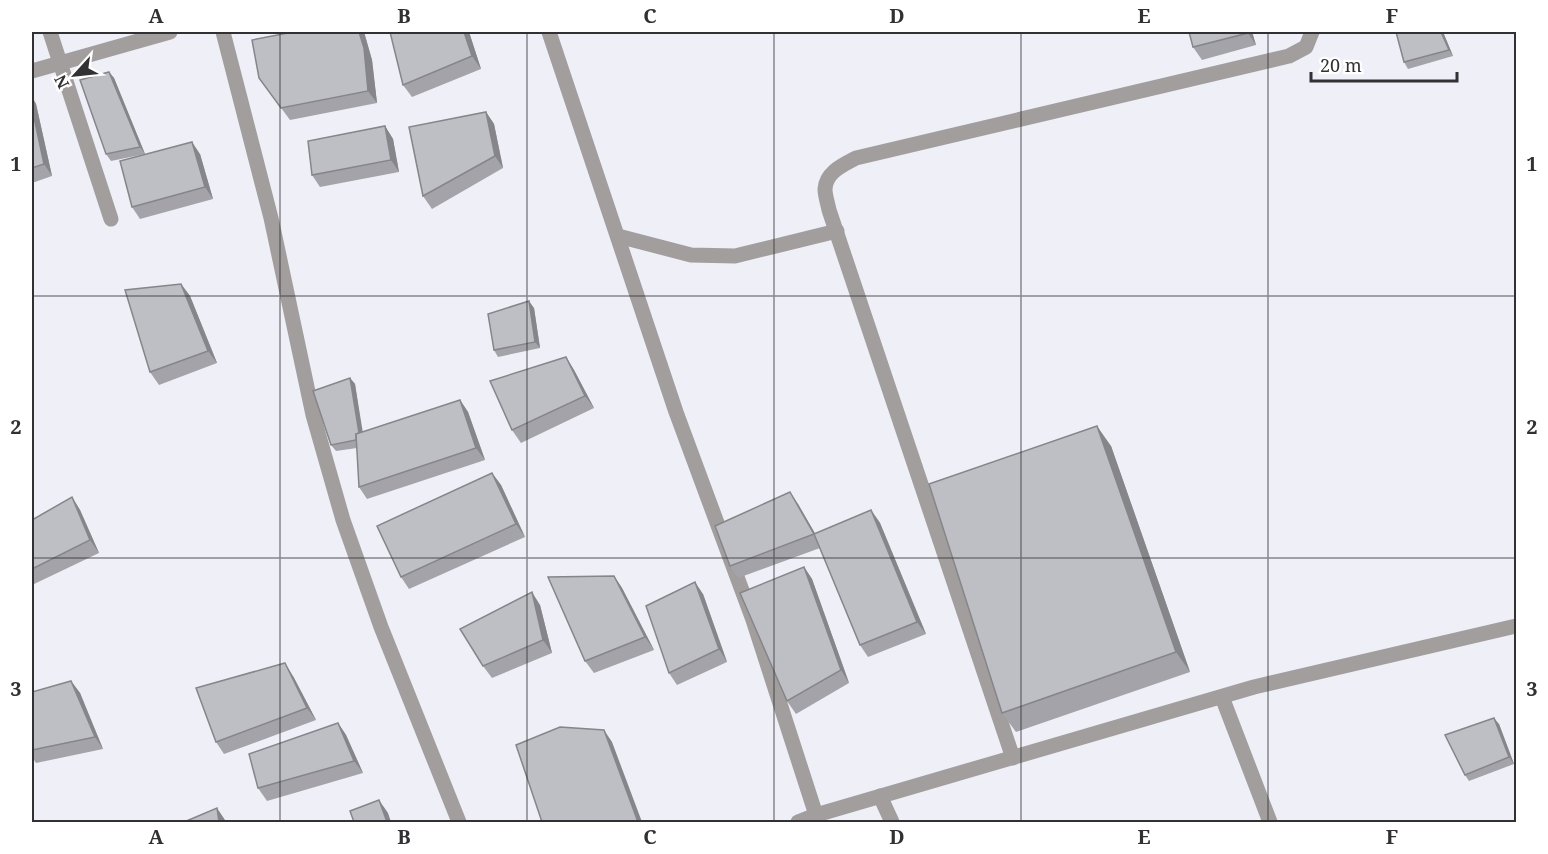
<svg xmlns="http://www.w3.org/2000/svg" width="1548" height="854" font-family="'Noto Serif',serif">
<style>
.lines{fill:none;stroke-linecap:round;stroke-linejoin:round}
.minor{stroke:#a29e9d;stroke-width:15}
.wall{fill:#a3a3a9}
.shaded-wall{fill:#85858a}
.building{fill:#bebec5;stroke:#85858a;stroke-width:1.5}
.grid{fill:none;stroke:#313134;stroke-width:1.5;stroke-opacity:0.55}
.neatline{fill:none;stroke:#313134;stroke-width:2}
.grid-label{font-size:20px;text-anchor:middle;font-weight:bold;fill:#313134}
</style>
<rect width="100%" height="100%" fill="#efeff7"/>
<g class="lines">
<g class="minor">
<path d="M50,32L111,219"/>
<path d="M223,32L271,218L313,415L343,520L381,627L459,822"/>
<path d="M549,32L676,412L753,620L816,815"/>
<path d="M32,71L170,32"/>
<path d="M618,236L691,255L735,256L837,231"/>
<path d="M1222,697L1270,822"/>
<path d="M1013,758L829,210C828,204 825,196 825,189C826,172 843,165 856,158L1289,56L1306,47L1312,32"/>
<path d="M880,796L892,822"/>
<path d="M798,822L816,815L1254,687L1516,626"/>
</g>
</g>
<g class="wall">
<path d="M293,32H364L372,60L377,103L290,120L259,78Z"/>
<path d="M469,32L481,69L412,97L403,85Z"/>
<path d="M1189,32H1252L1256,45L1202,60L1193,47Z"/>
<path d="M1443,32L1453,56L1408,69L1404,62Z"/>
<path d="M109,72L114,78L145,154L111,161L106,154Z"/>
<path d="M32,97L36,104L52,176L32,183Z"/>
<path d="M486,112L494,124L503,168L432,209L423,196Z"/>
<path d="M385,126L393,139L399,172L320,187L312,175Z"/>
<path d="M200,154L213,199L140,219L132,207Z"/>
<path d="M181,284L190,296L217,363L159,385L150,372Z"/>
<path d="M534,308L540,348L498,357L494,350Z"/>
<path d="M566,357L574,370L594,408L521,443L512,430Z"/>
<path d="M350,378L355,384L362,432L460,400L468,412L485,460L367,499L359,487L357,448L336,451L331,445Z"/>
<path d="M1111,446L1190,672L1016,732L1002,713Z"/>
<path d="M492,473L501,485L525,537L409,589L401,577Z"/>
<path d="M72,497L80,510L99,553L32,585V520Z"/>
<path d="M798,504L815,534L871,510L880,523L926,634L868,657L860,645L820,548L738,578L730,566Z"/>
<path d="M804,567L812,579L849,683L796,714L787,701Z"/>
<path d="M614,576L622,588L654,650L594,673L585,661Z"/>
<path d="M703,594L727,662L677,685L669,673Z"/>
<path d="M540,605L552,653L492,678L483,666Z"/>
<path d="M293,676L316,720L224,754L216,742Z"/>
<path d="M71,681L80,693L103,749L36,763L32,757V692Z"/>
<path d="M338,723L346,735L363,773L267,801L258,788Z"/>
<path d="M1499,724L1514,764L1469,781L1465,775Z"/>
</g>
<g class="shaded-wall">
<path d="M359,32H364L372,60L377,103L368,91Z"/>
<path d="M464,32H469L481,69L472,56Z"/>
<path d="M1247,32H1252L1256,45L1248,33Z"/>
<path d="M1441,32H1443L1453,56L1449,50Z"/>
<path d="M109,72L114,78L145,154L140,147Z"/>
<path d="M32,97L36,104L52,176L44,164L32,108Z"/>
<path d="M486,112L494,124L503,168L495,156Z"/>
<path d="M385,126L393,139L399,172L391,160Z"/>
<path d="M192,142L200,154L213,199L205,187Z"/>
<path d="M181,284L190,296L217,363L208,351Z"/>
<path d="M529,301L534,308L540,348L535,342Z"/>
<path d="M566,357L574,370L594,408L585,396Z"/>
<path d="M350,378L355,384L365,446L360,440Z"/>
<path d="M460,400L468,412L485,460L476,448Z"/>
<path d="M1097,426L1111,446L1190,672L1176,652Z"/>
<path d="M492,473L501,485L525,537L516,524Z"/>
<path d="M790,492L798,504L823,547L814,534Z"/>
<path d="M72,497L80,510L99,553L90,540Z"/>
<path d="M871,510L880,523L926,634L917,622Z"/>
<path d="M804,567L812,579L849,683L841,670Z"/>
<path d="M614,576L622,588L654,650L645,637Z"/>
<path d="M695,582L703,594L727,662L719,649Z"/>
<path d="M532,592L540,605L552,653L543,640Z"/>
<path d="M285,663L293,676L316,720L307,708Z"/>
<path d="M71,681L80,693L103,749L95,737Z"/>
<path d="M1494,718L1499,724L1514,764L1509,757Z"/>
<path d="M338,723L346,735L363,773L354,761Z"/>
<path d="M604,730L612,742L642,822H638Z"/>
<path d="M379,800L388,813L391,822H387Z"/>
<path d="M217,808L225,820L226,822H219Z"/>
</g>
<g class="building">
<path d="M293,32H359L364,48L368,91L281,108L259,78L252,40Z"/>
<path d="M390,32H464L472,56L403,85Z"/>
<path d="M1189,32H1247L1248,33L1193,47Z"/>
<path d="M1396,32H1441L1449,50L1404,62Z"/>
<path d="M109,72L140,147L106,154L80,80Z"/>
<path d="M32,108L44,164L32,168Z"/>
<path d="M486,112L495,156L423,196L409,127Z"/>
<path d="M385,126L391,160L312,175L308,141Z"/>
<path d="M192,142L205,187L132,207L120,161Z"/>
<path d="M181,284L208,351L150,372L125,290Z"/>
<path d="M529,301L535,342L494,350L488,314Z"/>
<path d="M566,357L585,396L512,430L490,381Z"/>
<path d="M350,378L359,433L356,434V440L331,445L313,391Z"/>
<path d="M460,400L476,448L359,487L356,434Z"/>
<path d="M1097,426L1176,652L1002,713L929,484Z"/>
<path d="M492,473L516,524L401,577L377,526Z"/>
<path d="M790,492L814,534L871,510L917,622L860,645L814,534L730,566L715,526Z"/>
<path d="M72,497L90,540L32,569V520Z"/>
<path d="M804,567L841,670L787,701L740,593Z"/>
<path d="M614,576L645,637L585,661L548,577Z"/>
<path d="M695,582L719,649L669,673L646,606Z"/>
<path d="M532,592L543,640L483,666L460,629Z"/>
<path d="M285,663L307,708L216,742L196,688Z"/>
<path d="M71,681L95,737L32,750V692Z"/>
<path d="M1494,718L1509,757L1465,775L1445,735Z"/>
<path d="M338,723L354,761L258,788L249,754Z"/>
<path d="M560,727L604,730L638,822H542L516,745Z"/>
<path d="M379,800L387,822H354L350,811Z"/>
<path d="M217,808L219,822H184Z"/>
</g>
<path class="grid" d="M280,32V822M527,32V822M774,32V822M1021,32V822M1268,32V822M32,296H1516M32,558H1516"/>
<rect width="1548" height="854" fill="none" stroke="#ffffff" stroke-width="66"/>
<g transform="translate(75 75) rotate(243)" stroke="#ffffff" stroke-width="4.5" paint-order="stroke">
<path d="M0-4.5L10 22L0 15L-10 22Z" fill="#313134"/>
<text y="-9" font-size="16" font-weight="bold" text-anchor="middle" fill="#313134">N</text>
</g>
<path d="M1311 72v9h146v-9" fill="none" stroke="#313134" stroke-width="3"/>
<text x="1320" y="72" font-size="18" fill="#313134" stroke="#ffffff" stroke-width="4.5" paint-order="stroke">20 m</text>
<rect x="33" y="33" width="1482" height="788" class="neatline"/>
<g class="grid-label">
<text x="156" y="23">A</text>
<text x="404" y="23">B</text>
<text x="650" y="23">C</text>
<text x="897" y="23">D</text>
<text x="1144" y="23">E</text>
<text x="1392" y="23">F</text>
<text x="16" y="171">1</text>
<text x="1532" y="171">1</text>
<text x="16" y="434">2</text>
<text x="1532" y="434">2</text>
<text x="16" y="696">3</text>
<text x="1532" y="696">3</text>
<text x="156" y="844">A</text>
<text x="404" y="844">B</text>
<text x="650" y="844">C</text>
<text x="897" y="844">D</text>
<text x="1144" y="844">E</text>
<text x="1392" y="844">F</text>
</g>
</svg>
